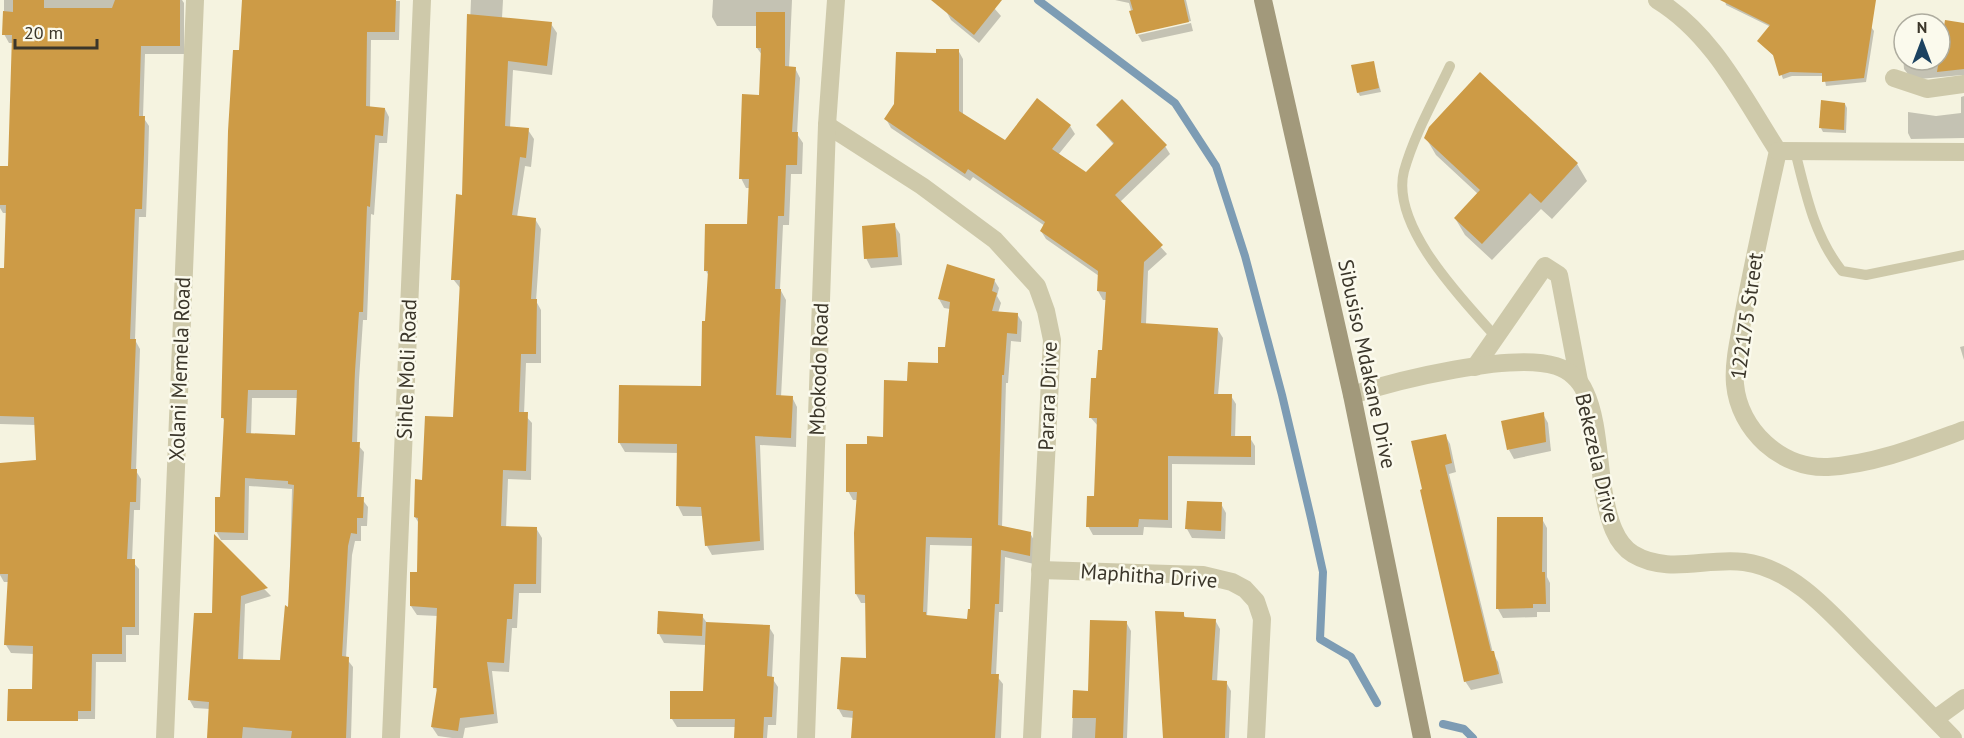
<svg xmlns="http://www.w3.org/2000/svg" width="1964" height="738" font-family="'PT Sans',sans-serif">
<style>
.shadow{fill:#0003;fill-rule:evenodd}
.lines{fill:none;stroke-linecap:round;stroke-linejoin:round}
.stream{stroke:#7d9cb4;stroke-width:8}
.building{fill:#cd9b46;fill-rule:evenodd}
.lane{stroke:#cec9aa;stroke-width:10}
.street{stroke:#cec9aa;stroke-width:18}
.secondary{stroke:#a2997b;stroke-width:18}
.labels{text-anchor:middle;stroke-width:5;stroke-linejoin:round;paint-order:stroke}
.street-label{font-size:21px;fill:#3b362a;stroke:#fbfaed}
</style>
<rect width="100%" height="100%" fill="#f5f3e0"/>
<g class="shadow">
<path d="M4,0H182L184,3V54H145L143,117L149,126L148,164L146,217H139L135,340L140,349L136,471L141,479L140,510H134L132,561L139,569V635H126V662H96L95,719H14L33,690L34,654L11,653L6,645L9,582H4L0,575V464L37,462L36,425L0,424V269H6L7,213H3L0,208V167L10,168L14,43H9L4,34Z"/>
<path d="M244,0L400,1L399,40H371L370,108L385,109L389,117L387,143H379L374,215L371,214L367,320H363L359,380L357,444L364,452L361,498L368,507L367,526H361V541H355L352,555L346,658L353,667L351,738H208L210,709L194,708L189,699L214,614L215,538L271,596L245,604L243,660L282,662L289,610L292,489L249,486L248,540H221L216,531L221,499L226,423L222,417ZM252,398H298L296,436L251,435Z"/>
<path d="M471,0H503L502,18L551,24L557,33L552,75L513,70L510,128L528,130L534,139L531,167L525,166L517,217L535,219L541,229L536,301L541,310V363H526L524,414L532,423L531,480L508,479L506,528H536L542,538L541,593H519L517,628H512L509,672L492,671L498,723L465,728L463,738H452L438,736L432,727L438,692L435,687L438,616L417,615L411,606L418,574L420,525L415,517L423,481L454,419L461,289L453,279L463,196Z"/>
<path d="M713,0H792L789,68H795L800,78L797,134L803,143L802,174H791L789,225H783L780,289L786,300L781,397H792L797,407L796,447L760,445L764,550L712,555L707,546L704,516H683L678,506L679,453L625,452L619,442L703,388L709,276L706,271L748,226L750,188H746L741,178L760,96L762,55L757,48L758,26H717L712,17Z"/>
<path d="M955,0H987L1001,16L979,43L951,20L946,11Z"/>
<path d="M1115,0H1186L1191,21L1137,33L1129,3Z"/>
<path d="M1725,0H1852L1874,31L1866,82L1826,86L1824,76H1792L1783,79L1775,57L1758,41L1771,27L1726,5Z"/>
<path d="M1191,23L1193,31L1142,42L1138,35Z"/>
<path d="M1964,25V78L1962,75L1920,79L1908,74L1904,69L1901,29L1904,30V60H1940V35L1944,36Z"/>
<path d="M958,50L963,59V115L1005,142L1070,126L1075,134L1058,155L1086,174L1114,145L1097,125L1165,146L1170,154L1120,202L1167,254L1148,271L1146,324L1218,330L1223,338L1218,395L1231,396L1236,404L1235,438H1250L1255,446V465L1172,464V528L1144,527L1143,535H1093L1088,526L1095,498L1098,426L1091,418L1103,352L1107,300H1103L1098,291L1099,276L1046,239L1041,231L1045,226L973,177L970,181L891,128L886,119L937,55Z"/>
<path d="M1373,63L1381,92L1360,96L1358,92Z"/>
<path d="M1964,96V138L1911,139L1908,133V112L1936,116L1961,113V97Z"/>
<path d="M1845,104L1847,108L1846,133L1823,132L1821,128Z"/>
<path d="M1426,138L1577,164L1587,181L1552,219L1541,209L1492,260L1465,235L1455,218L1478,194L1436,155Z"/>
<path d="M894,225L900,234L902,265L871,268L866,258Z"/>
<path d="M994,280L999,288L997,296L1001,303L998,313L1017,314L1022,322L1021,342L1011,341L1008,383H1006L1002,528L1030,533L1035,542L1034,564L1005,557L1003,612H999L996,675L1003,684L1001,738H854V718L843,717L838,708L867,660V603H861L856,594L858,500H853L848,491L868,445L884,438L908,383L939,365L947,349L950,309L944,308L939,299ZM930,545L974,546L971,610L969,621L927,617Z"/>
<path d="M1964,346V360L1960,347Z"/>
<path d="M1543,414L1548,423L1551,451L1514,459L1509,450Z"/>
<path d="M1445,435L1450,444L1456,472L1449,474L1493,653L1498,662L1503,683L1471,690L1465,681L1424,491Z"/>
<path d="M1221,504L1226,513L1225,539L1192,538L1187,529Z"/>
<path d="M1542,519L1547,528V577L1550,583V612H1537V617L1503,618L1498,609Z"/>
<path d="M1183,614L1186,618L1215,620L1220,629L1217,682H1226L1231,691L1229,738H1164Z"/>
<path d="M702,616L707,623L769,627L774,635L772,678L778,687L776,725H768L767,738H736V727H677L672,719L704,692L706,645L664,643L659,634Z"/>
<path d="M1126,622L1131,631L1127,738H1072L1074,692L1089,693Z"/>
</g>
<g class="lines">
<g class="stream">
<path d="M1038,0L1175,103L1216,166L1245,256L1282,395L1311,518L1323,572L1320,639L1351,657L1377,703"/>
<path d="M1443,724L1464,729L1473,738"/>
</g>
</g>
<g class="building">
<path d="M13,0H44V8H112L115,0H180V46H141L139,116H145L144,154L142,209H135L130,339H136L131,469H137L136,502H130L127,559H135V627H122V654H92L91,711H78V721H7L8,689H32L33,646L4,645L8,574H0V463L36,460L34,417L0,416V268H4L6,205H0V166H8L12,35H2L3,11L13,12Z"/>
<path d="M242,0H396L395,32H367L366,106L385,108L383,136L375,135L370,207L367,206L363,312H359L355,371L352,442H360L357,497H364L363,518H357V534L351,533L348,546L342,656L349,657L346,738H291L292,731L243,727L242,738H207L209,702L188,700L194,613H212L214,534L268,588L241,596L238,659L280,660L285,605L288,607L294,485L288,484V481L245,478L244,533L215,532V497H220L224,418H221L228,131L233,50H239ZM248,390H297L295,435L246,433Z"/>
<path d="M931,0H1002L974,35Z"/>
<path d="M1130,0H1184L1189,22L1136,34L1129,11L1133,10Z"/>
<path d="M1720,0H1876L1864,78L1822,82V73L1790,72L1779,76L1773,55L1757,41L1770,25Z"/>
<path d="M756,12H785V66L796,67L792,132H798L797,165H786L784,216H778L775,289H781L776,395L793,396L791,438L755,436L760,541L705,546L701,507L676,506L677,444L618,443L619,385L701,386L702,321H705L708,271H704L705,224H747L749,179H739L742,94L759,95L761,48H756Z"/>
<path d="M467,14L552,22L547,66L508,61L505,126L529,128L526,158L520,157L512,215L536,218L531,299H537L536,354H521L519,412H528L526,471L503,470L501,526L537,527L536,584H514L512,619H507L504,663L487,662L494,714L460,718L458,731L431,727L437,688H433L437,608L410,606V572H417L418,518L414,517L415,479L422,480L425,416L453,417L460,280H451L456,194L462,195Z"/>
<path d="M1945,20L1964,23V69L1937,72Z"/>
<path d="M936,49H959V111L1005,140L1037,98L1071,125L1052,149L1086,172L1114,143L1096,125L1122,99L1167,145L1115,195L1163,245L1144,262L1141,323L1218,328L1214,394H1232L1231,436H1251V457L1168,456V520L1139,519L1138,527H1086L1087,496H1094L1097,418H1089L1091,378H1096L1098,350H1102L1106,292L1097,291L1098,271L1040,231L1045,222L968,169L965,174L884,119L894,104L896,52L936,53Z"/>
<path d="M1374,61L1379,88L1357,93L1351,65Z"/>
<path d="M1480,72L1578,163L1541,203L1530,193L1482,244L1454,218L1480,190L1424,138L1429,127Z"/>
<path d="M1821,100L1845,103L1844,130L1819,128Z"/>
<path d="M895,223L898,257L864,259L862,226Z"/>
<path d="M947,264L995,279L992,291L997,293L992,311L1018,313L1017,334L1007,333L1004,375H1002L998,525L1031,532L1030,556L1001,550L999,604H995L991,674H999L995,738H851L853,711L837,709L841,657L866,658L865,595L855,594L854,533L857,492H846V444H867V436L883,437L884,380L907,381L908,362L938,363V347H945L950,302L938,299ZM926,537L972,538L970,609H968L967,619L926,615V612H923Z"/>
<path d="M1544,412L1546,442L1507,450L1501,421Z"/>
<path d="M1446,434L1452,463L1445,465L1491,651H1494L1499,674L1464,682L1420,490L1422,489L1411,441Z"/>
<path d="M1187,501L1222,502L1221,531L1185,529Z"/>
<path d="M1497,517H1543L1542,572H1545L1546,604H1533V608L1496,609Z"/>
<path d="M658,611L703,614L702,636L657,634Z"/>
<path d="M1155,611L1184,612V617L1216,619L1212,680L1227,681L1225,738H1163Z"/>
<path d="M1090,620L1127,621L1123,738H1095L1096,718H1072L1073,690L1088,691Z"/>
<path d="M706,622L770,625L767,676L774,677L772,717H764L763,738H734L735,719H670V691H703Z"/>
</g>
<g class="lines">
<g class="lane">
<path d="M1450,66C1434,100 1414,135 1404,171C1390,226 1463,300 1496,337"/>
<path d="M1795,151C1806,194 1814,236 1842,271L1866,275L1964,255"/>
</g>
<g class="street">
<path d="M1657,0C1713,34 1743,97 1778,151C1766,205 1754,258 1744,312C1740,335 1733,361 1735,384C1739,430 1781,469 1828,467C1875,464 1920,446 1964,430"/>
<path d="M1894,78L1927,89L1964,84"/>
<path d="M827,125L922,186L995,240L1037,286L1046,311L1052,340L1032,738"/>
<path d="M1778,151L1964,152"/>
<path d="M1475,367L1545,266L1559,275L1579,381"/>
<path d="M1352,395C1398,380 1511,352 1556,366C1569,370 1580,380 1585,392C1599,421 1598,467 1605,499C1609,519 1615,543 1633,554C1668,575 1707,557 1744,562C1798,569 1838,622 1874,657C1900,684 1927,711 1953,738"/>
<path d="M1040,570L1203,575L1232,582L1245,589L1256,601L1262,619L1256,738"/>
<path d="M1935,719L1964,698"/>
<path d="M165,738L195,0"/>
<path d="M391,738L422,0"/>
<path d="M806,738L827,125L836,0"/>
</g>
<path class="secondary" d="M1263,0L1352,395L1422,738"/>
</g>
<g class="labels">
<g class="street-label">
<text transform="translate(1747 316) rotate(-82)" y="7">122175 Street</text>
<text transform="translate(1367 364) rotate(78)" y="7">Sibusiso Mdakane Drive</text>
<text transform="translate(180 369) rotate(-88)" y="7">Xolani Memela Road</text>
<text transform="translate(407 369) rotate(-88)" y="7">Sihle Moli Road</text>
<text transform="translate(819 369) rotate(-88)" y="7">Mbokodo Road</text>
<text transform="translate(1048 396) rotate(-88)" y="7">Parara Drive</text>
<text transform="translate(1597 458) rotate(77)" y="7">Bekezela Drive</text>
<text transform="translate(1149 576) rotate(4)" y="7">Maphitha Drive</text>
</g>
</g>
<g transform="translate(1922 42)"><circle r="28" fill="#fbfaed" stroke="#aeac9f" stroke-width="1.5"/>
<path d="M0-4.5L10 22L0 15L-10 22Z" fill="#1c4260"/>
<text y="-9" font-size="16" font-weight="bold" text-anchor="middle" fill="#3b362a">N</text>
</g>
<path d="M15 39v9h82v-9" fill="none" stroke="#3b362a" stroke-width="3"/>
<text x="24" y="39" font-size="18" fill="#3b362a" stroke="#fbfaed" stroke-width="4.5" paint-order="stroke">20 m</text>
</svg>
